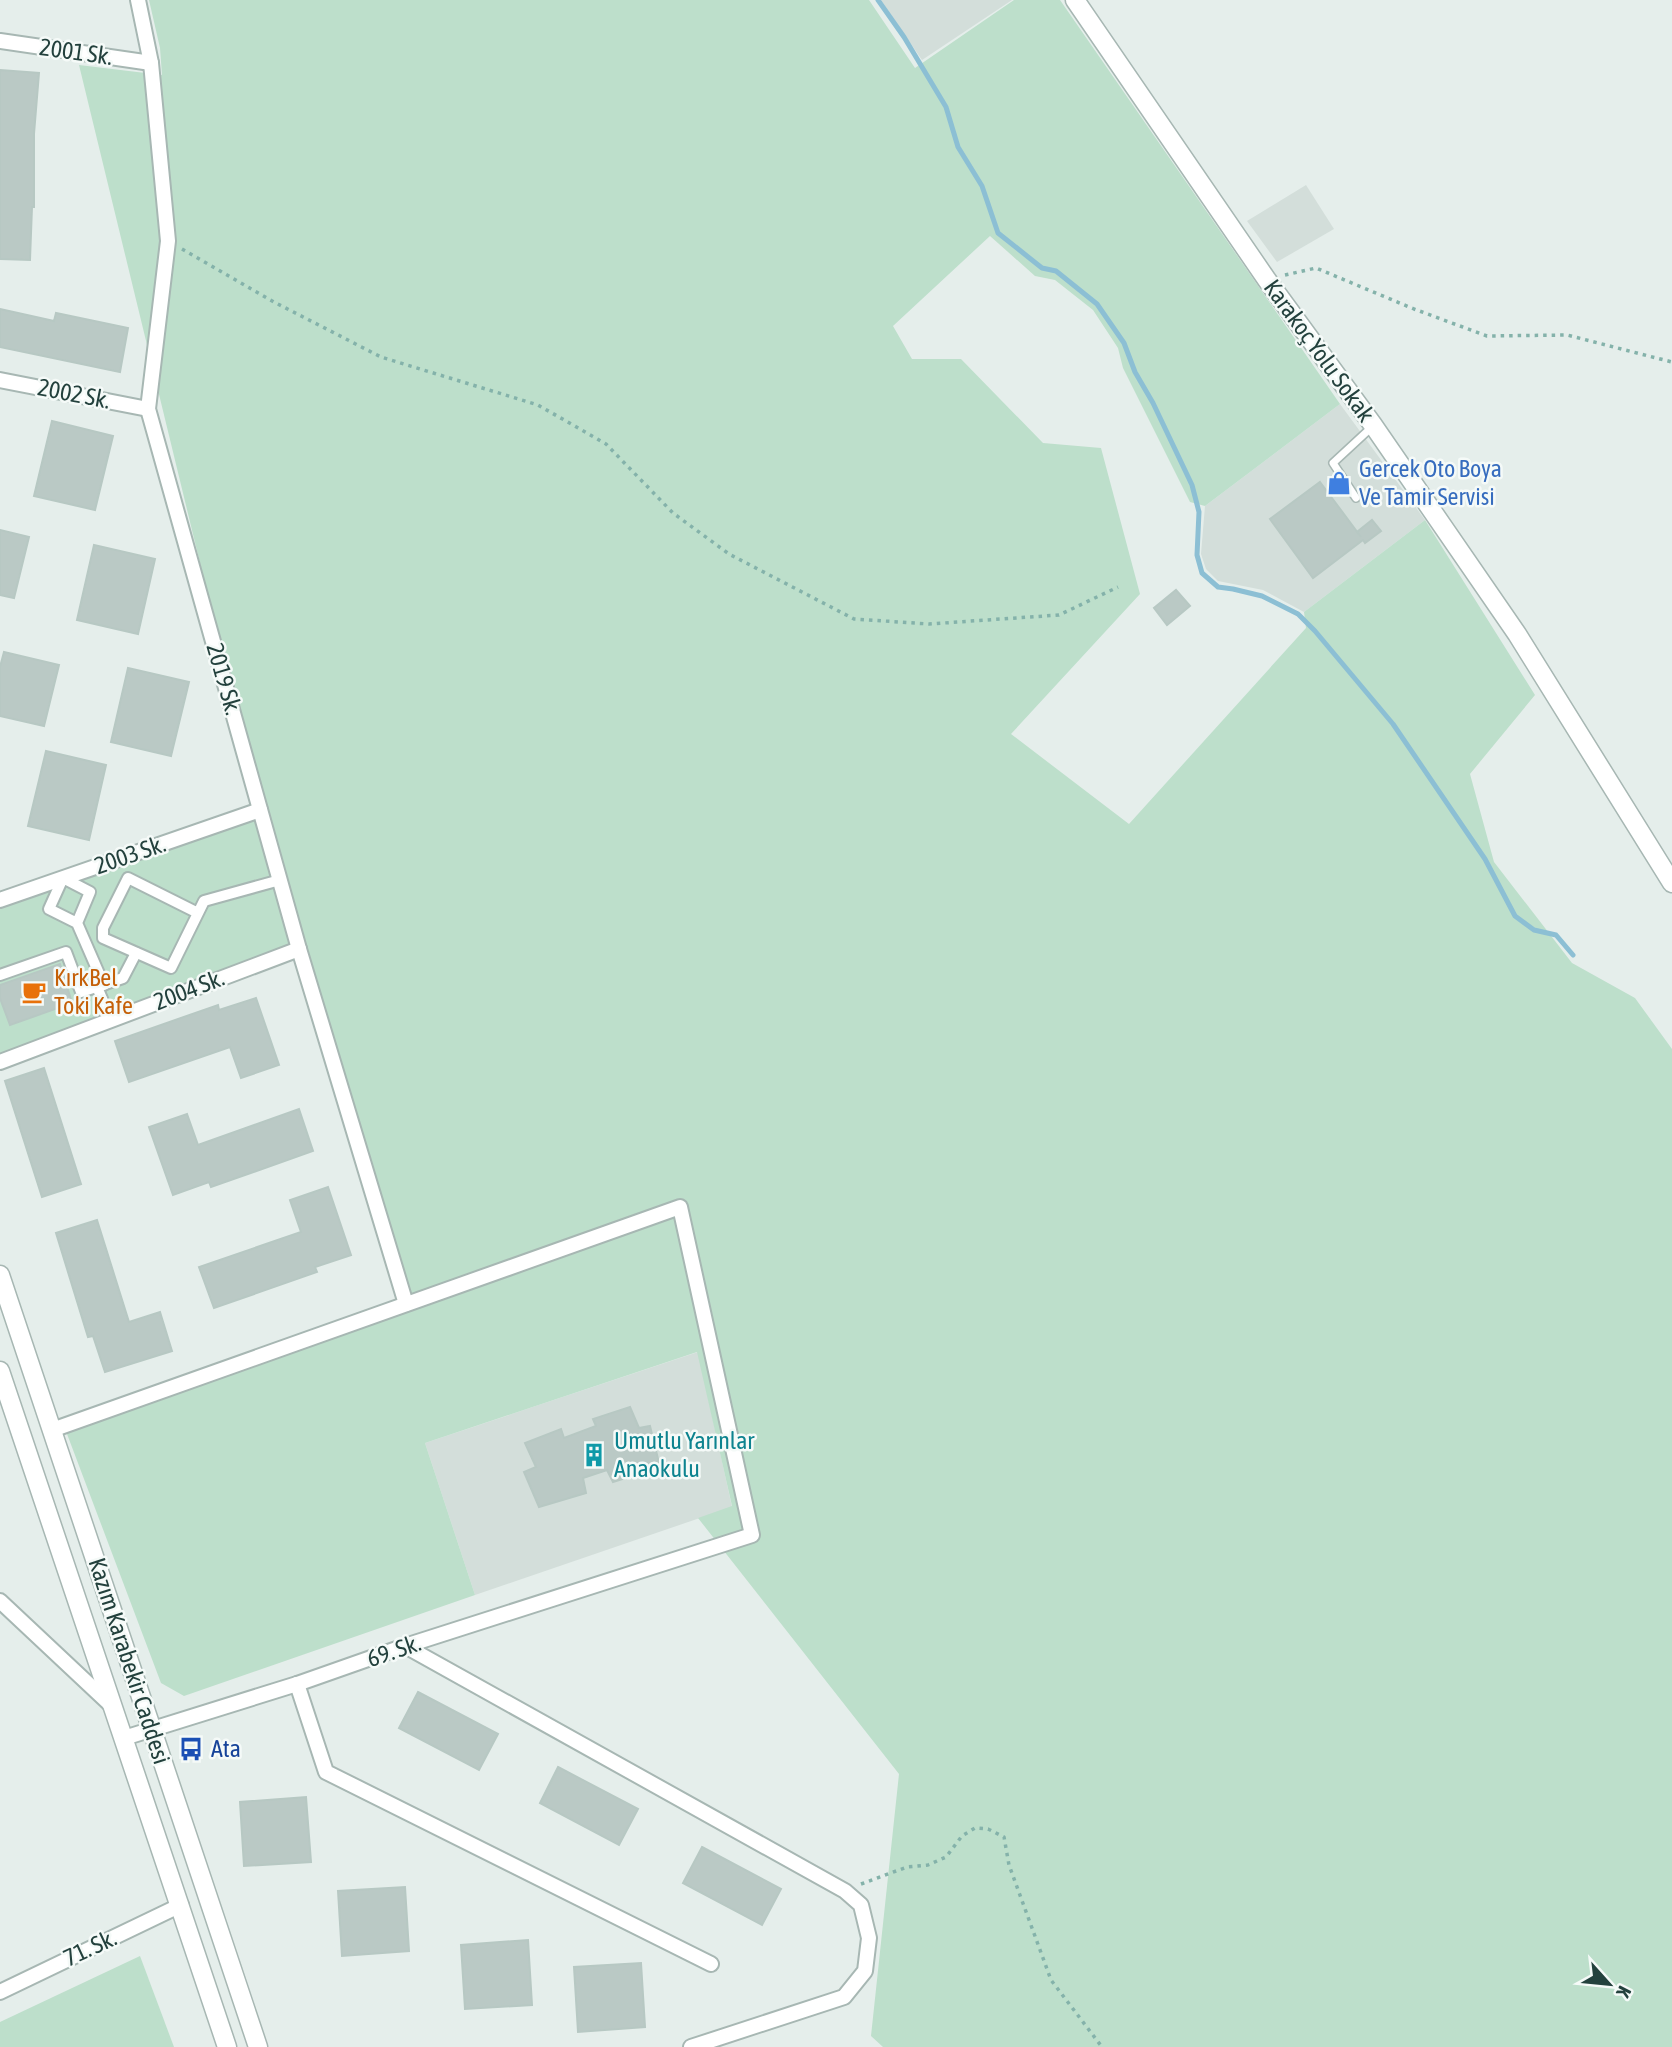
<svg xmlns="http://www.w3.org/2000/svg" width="1672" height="2047" font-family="'Asap Condensed',sans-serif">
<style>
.built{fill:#d3deda}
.green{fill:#bddfcb}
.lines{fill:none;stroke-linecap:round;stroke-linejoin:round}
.stream{stroke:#8cbfd4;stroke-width:5}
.building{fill:#bac9c5;stroke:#b7c8c3;stroke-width:2}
.service-casing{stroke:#a7b7b3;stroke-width:10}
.pedestrian-casing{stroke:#a7b7b3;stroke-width:14}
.minor-casing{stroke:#a7b7b3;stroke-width:18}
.tertiary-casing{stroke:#a7b7b3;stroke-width:21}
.path{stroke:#84b2aa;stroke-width:3.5;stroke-dasharray:3.5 5;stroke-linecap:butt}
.service{stroke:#fff;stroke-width:7}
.pedestrian{stroke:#fff;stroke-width:10}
.minor{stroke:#fff;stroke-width:14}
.tertiary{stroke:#fff;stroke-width:18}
.labels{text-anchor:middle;stroke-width:5;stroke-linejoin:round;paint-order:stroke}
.street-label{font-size:24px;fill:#23413d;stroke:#f5faf8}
.shop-label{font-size:24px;fill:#366cbe;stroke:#f5faf8;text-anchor:start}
.food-label{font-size:24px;fill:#c56008;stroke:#f5faf8;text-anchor:start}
.culture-label{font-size:24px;fill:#0d838f;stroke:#f5faf8;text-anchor:start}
.transit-label{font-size:24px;fill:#164399;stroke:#f5faf8;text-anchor:start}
</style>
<rect width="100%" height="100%" fill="#e5eeeb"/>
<g class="built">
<path d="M881,0H1012L922,60Z"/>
<path d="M1306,185L1334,229L1277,262L1247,221Z"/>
<path d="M1340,404L1425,520L1304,612L1263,590L1218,581L1206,569L1201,554L1205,506Z"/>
<path d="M698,1352L732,1507L475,1595L425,1443Z"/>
</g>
<g class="green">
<path d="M149,0H869L915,68L1014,0H1060L1340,404L1205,506L1190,502L1123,368L1118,348L1093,310L1055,280L1035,276L990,236L893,326L912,359H961L1043,443L1101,448L1140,594L1011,734L1129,824L1306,628L1304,612L1425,520L1535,695L1470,774L1494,862L1572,963L1635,998L1672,1049V2047H883L871,2036L899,1774L698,1518L732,1506L697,1352L425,1443L475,1595L184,1696L161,1683L64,1426L406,1304L299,949L0,1062V891L260,810L79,65L162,75L160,48Z"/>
<path d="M140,1956L174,2047H0V2022Z"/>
</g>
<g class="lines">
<path class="stream" d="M878,0L904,37L946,107L958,147L982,186L998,233L1042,268L1056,271L1097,304L1124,343L1135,372L1153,403L1192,485L1199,512L1197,555L1202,573L1218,587L1233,589L1262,596L1298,614L1315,631L1393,724L1485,859L1515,916L1534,930L1556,935L1573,955"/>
</g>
<g class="building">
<path d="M0,70L39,73L34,134V207H32L30,260L0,259Z"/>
<path d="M0,309L54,321L56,313L128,328L120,372L0,347Z"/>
<path d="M52,421L113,436L95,510L34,496Z"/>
<path d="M1320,482L1361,537L1357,532L1372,520L1381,531L1365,543L1363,540L1313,578L1270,519Z"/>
<path d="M0,530L29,537L14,598L0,595Z"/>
<path d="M94,545L155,559L138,634L77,620Z"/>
<path d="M1176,590L1190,606L1167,625L1154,608Z"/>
<path d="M4,652L59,665L44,726L0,716V667Z"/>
<path d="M128,668L189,682L171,756L111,742Z"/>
<path d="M46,751L106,765L89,840L28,826Z"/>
<path d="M60,964L72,1003L10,1025L0,998V985Z"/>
<path d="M256,998L279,1065L241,1078L230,1047L129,1082L115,1041L218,1005L219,1010Z"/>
<path d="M44,1068L81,1184L42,1197L5,1081Z"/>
<path d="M299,1109L313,1151L211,1187L209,1182L173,1195L149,1127L187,1114L198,1145Z"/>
<path d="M328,1187L351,1255L315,1267L317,1272L214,1308L199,1267L301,1232L290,1200Z"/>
<path d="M97,1220L129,1322L160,1312L172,1351L105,1372L93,1336L88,1337L56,1233Z"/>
<path d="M630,1407L639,1428L650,1426L660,1467L613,1482L607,1470L583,1478L586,1493L539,1507L524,1472L536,1467L525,1443L561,1429L564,1438L596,1426L593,1419Z"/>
<path d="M418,1692L498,1734L479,1770L399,1728Z"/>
<path d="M558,1767L638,1809L619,1845L540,1803Z"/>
<path d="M306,1797L311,1862L244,1866L240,1802Z"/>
<path d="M702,1847L781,1889L762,1925L683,1883Z"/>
<path d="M405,1887L409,1951L342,1956L338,1891Z"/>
<path d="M528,1940L532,2005L465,2009L461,1945Z"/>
<path d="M641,1963L645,2027L578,2032L574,1967Z"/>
</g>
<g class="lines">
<g class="service-casing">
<path id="service" d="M1356,498L1333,463L1373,426"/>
</g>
<g class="pedestrian-casing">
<g id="pedestrian">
<path d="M198,913L128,878L103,928V938L171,968L204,901L280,880"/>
<path d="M77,923L49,909L63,878L90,892L77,923L104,985"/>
<path d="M0,975L66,952L81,992L123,978L136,953"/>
<path d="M97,987L111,1020"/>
</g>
</g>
<g class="minor-casing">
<g id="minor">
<path d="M138,0L151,63L168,241L148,409L299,949L406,1304"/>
<path d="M0,41L151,63"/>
<path d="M0,380L148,409"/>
<path d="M0,900L260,810"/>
<path d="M0,1062L299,949"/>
<path d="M52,1430L680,1207L752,1535L405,1646L297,1684L124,1738"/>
<path d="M0,1601L113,1707"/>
<path d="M405,1646L845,1891L861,1905L869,1938L865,1971L844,1997L691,2047"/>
<path d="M297,1684L326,1772L711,1964"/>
<path d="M0,1992L181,1905"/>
</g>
</g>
<g class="tertiary-casing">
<g id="tertiary">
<path d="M1075,0L1267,280L1373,425L1517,634L1672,883"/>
<path d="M0,1275L258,2047"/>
<path d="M0,1371L227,2047"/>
</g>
</g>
<g class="path">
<path d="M182,249L274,302L381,357L538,405L606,444L673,513L729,554L854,619L929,624L1059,615L1118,587"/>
<path d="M1285,275L1316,268L1414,309L1487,336L1567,335L1672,362"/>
<path d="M861,1884L907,1867L928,1865L946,1857L962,1836L975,1828L988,1829L1004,1837L1009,1865L1051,1980L1102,2047"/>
</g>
<use href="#service" class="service"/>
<use href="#pedestrian" class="pedestrian"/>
<use href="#minor" class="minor"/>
<use href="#tertiary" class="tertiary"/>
</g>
<defs>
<g id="shop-bare" transform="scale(1.89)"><path d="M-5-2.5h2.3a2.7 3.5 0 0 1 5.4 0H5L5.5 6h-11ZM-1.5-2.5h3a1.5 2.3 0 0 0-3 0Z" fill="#3f7fe0" stroke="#f5faf8" stroke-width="2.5" paint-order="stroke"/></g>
<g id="cafe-bare" transform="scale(1.89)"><path d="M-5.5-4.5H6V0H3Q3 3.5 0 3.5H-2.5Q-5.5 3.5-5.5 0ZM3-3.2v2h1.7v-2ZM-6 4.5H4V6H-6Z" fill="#e8710a" stroke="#f5faf8" stroke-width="2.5" paint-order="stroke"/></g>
<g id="building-bare" transform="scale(1.89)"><path d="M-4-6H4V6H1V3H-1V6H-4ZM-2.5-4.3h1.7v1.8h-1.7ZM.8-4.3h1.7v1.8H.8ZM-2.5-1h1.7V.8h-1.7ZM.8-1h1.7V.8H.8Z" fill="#0f9aa8" stroke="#f5faf8" stroke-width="2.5" paint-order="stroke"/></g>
<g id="bus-bare" transform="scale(1.89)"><path d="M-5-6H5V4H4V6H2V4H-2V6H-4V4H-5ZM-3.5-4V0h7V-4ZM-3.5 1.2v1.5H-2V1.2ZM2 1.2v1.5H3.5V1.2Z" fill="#1a4fb4" stroke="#f5faf8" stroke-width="2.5" paint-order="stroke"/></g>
</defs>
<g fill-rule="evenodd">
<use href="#shop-bare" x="1339" y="483"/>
<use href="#cafe-bare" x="34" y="992"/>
<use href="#building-bare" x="594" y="1455"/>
<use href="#bus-bare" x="191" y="1749"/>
</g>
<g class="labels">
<g class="street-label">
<text transform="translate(76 52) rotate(8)" y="8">2001 Sk.</text>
<text transform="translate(1319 351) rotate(54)" y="8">Karakoç Yolu Sokak</text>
<text transform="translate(74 394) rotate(11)" y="8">2002 Sk.</text>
<text transform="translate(224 679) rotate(74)" y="8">2019 Sk.</text>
<text transform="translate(130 855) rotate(-19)" y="8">2003 Sk.</text>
<text transform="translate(189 990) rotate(-21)" y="8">2004 Sk.</text>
<text transform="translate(394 1651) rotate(-19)" y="8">69. Sk.</text>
<text transform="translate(129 1661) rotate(72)" y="8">Kazım Karabekir Caddesi</text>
<text transform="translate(90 1948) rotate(-25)" y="8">71. Sk.</text>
</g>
<g class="shop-label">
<text x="1359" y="477">Gercek Oto Boya<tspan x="1359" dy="28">Ve Tamir Servisi</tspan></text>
</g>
<g class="food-label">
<text x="54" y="986">KırkBel<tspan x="54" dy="28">Toki Kafe</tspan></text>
</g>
<g class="culture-label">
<text x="614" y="1449">Umutlu Yarınlar<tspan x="614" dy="28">Anaokulu</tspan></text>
</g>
<g class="transit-label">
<text x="211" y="1757">Ata</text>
</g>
</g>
<g transform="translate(1609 1984) rotate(117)" stroke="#f5faf8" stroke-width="5" paint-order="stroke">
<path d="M0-5L12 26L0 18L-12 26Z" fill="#23413d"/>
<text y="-10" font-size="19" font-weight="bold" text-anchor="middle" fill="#23413d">K</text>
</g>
</svg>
